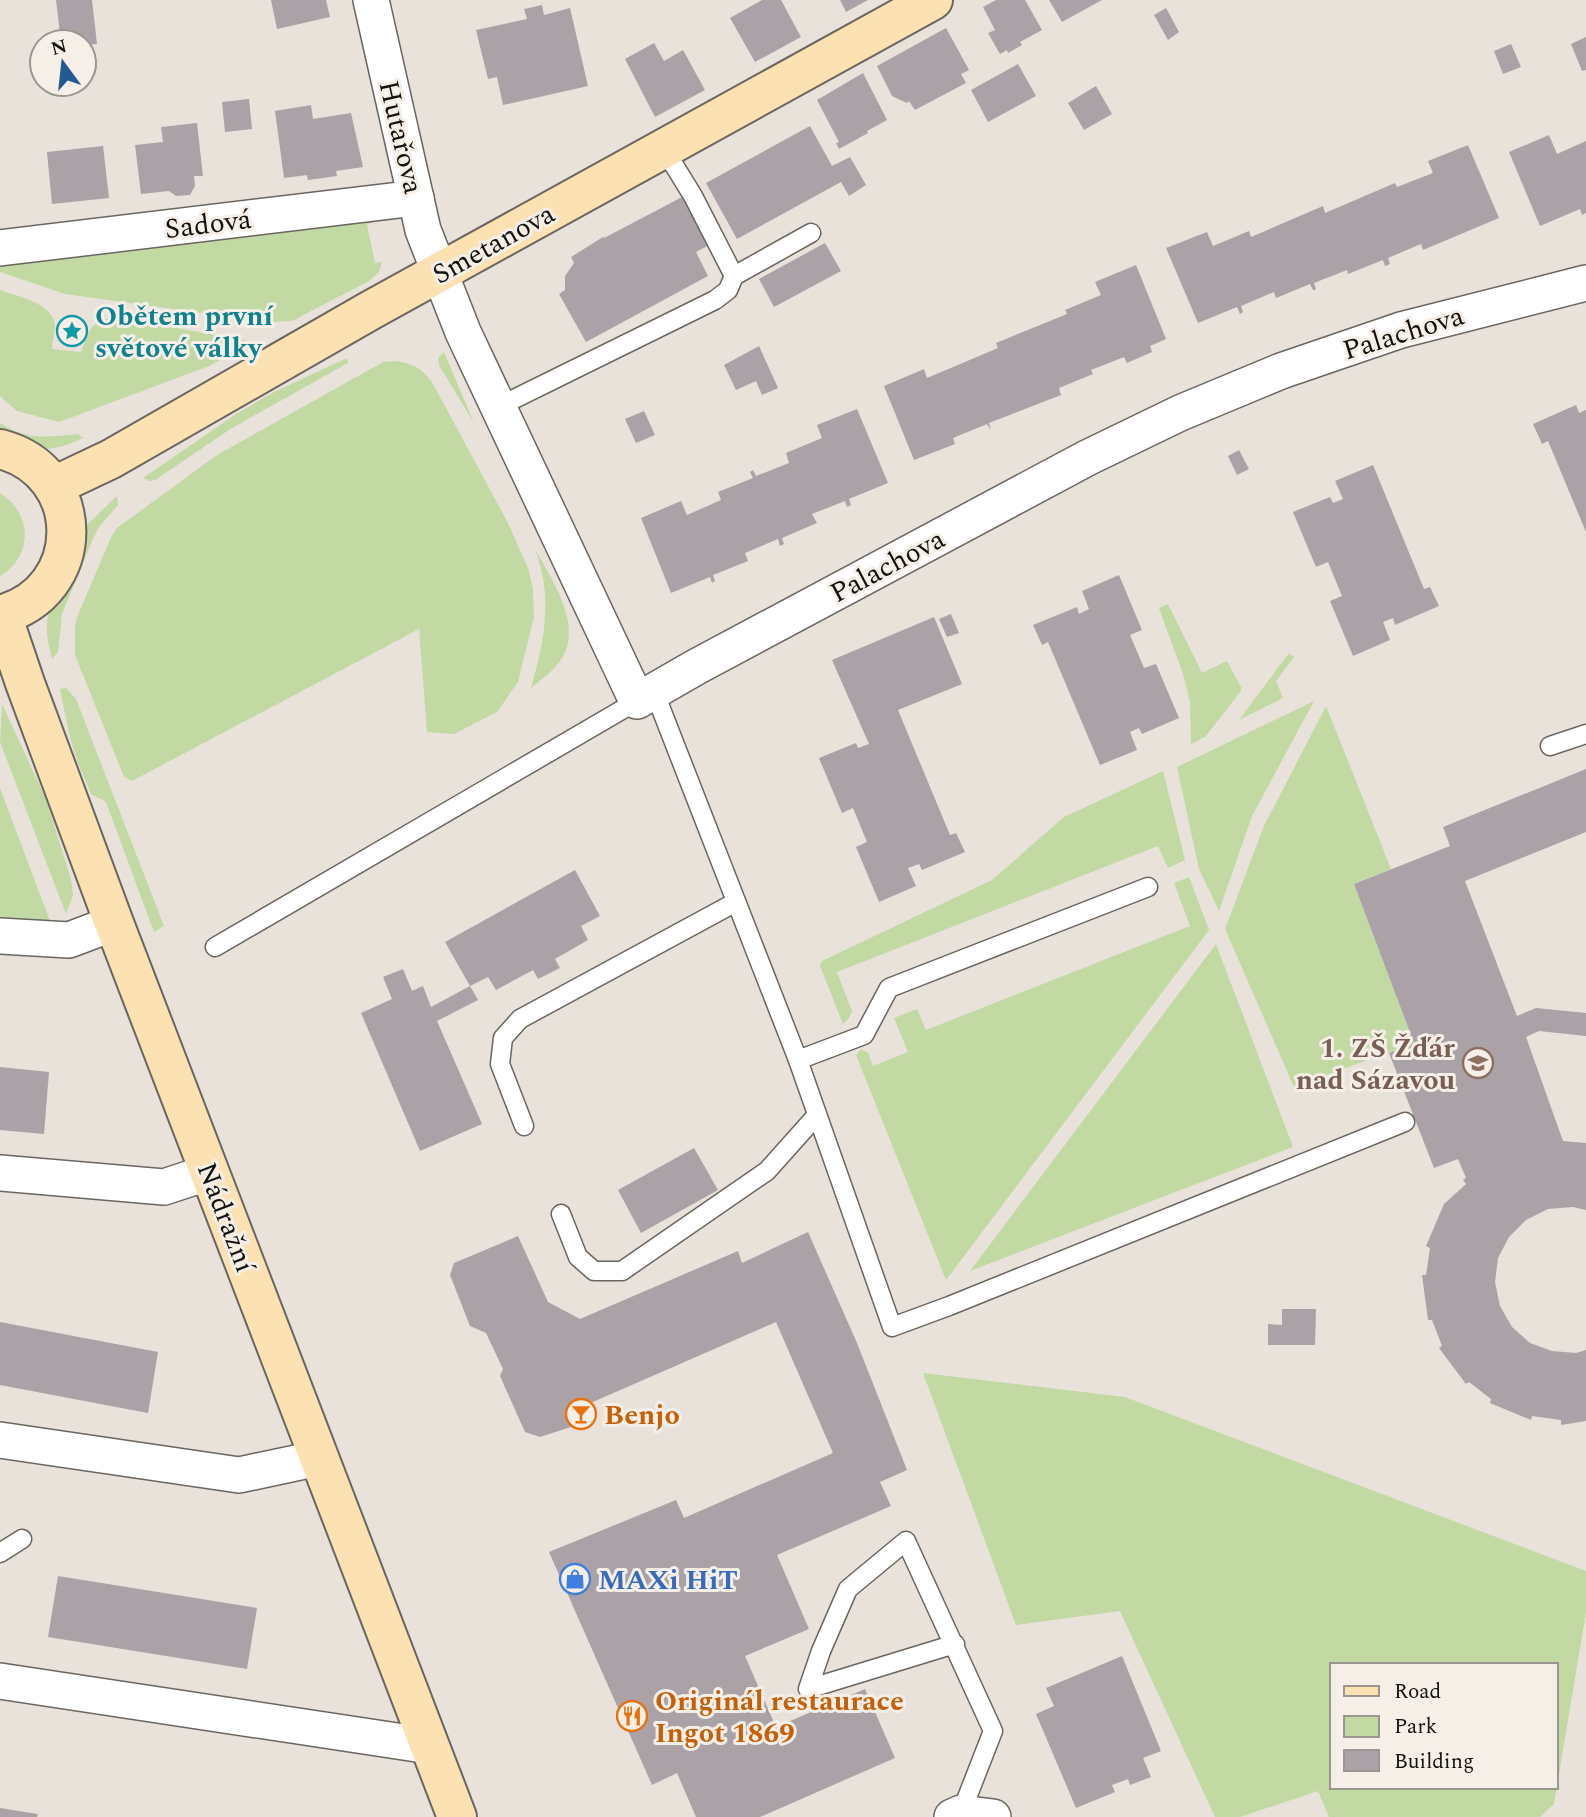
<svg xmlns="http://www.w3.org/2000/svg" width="1586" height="1817" font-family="Spectral,serif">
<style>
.green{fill:#c2d9a4;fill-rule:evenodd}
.building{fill:#aaa2a7}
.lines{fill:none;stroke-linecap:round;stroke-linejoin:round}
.lane-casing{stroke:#6a655f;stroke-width:21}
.street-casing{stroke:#6a655f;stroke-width:38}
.secondary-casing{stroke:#6a655f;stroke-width:42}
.lane{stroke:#fff;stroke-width:18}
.street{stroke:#fff;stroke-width:35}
.secondary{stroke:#fce1b3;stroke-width:38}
.labels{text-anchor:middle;stroke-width:6;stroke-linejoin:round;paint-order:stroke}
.street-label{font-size:28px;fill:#12100d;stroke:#f5efe8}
.culture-label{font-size:28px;font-weight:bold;fill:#0d838f;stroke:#f5efe8;text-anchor:start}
.education-label{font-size:28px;font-weight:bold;fill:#785e54;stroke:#f5efe8;text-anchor:end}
.food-label{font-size:28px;font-weight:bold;fill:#c56008;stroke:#f5efe8;text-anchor:start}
.shop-label{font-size:28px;font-weight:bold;fill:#366cbe;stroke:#f5efe8;text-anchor:start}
</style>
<rect width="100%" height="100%" fill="#e8e2db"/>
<g class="green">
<path d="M371,212L373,222L367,225L375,263L382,262L379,272L369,281L292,321L267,322L65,294L0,272V256Z"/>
<path d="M0,290C18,297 53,302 55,326C55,334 52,342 52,349L81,352C90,330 89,321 116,317L254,342L209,366L59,422L17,411L0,396Z"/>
<path d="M444,352L474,423L439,365L438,358Z"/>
<path d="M347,358L348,363L232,428L155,480L149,481L143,478L236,414L274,392Z"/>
<path d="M396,361C414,364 421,368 432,382L508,523L528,568L533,589L534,617L518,682L497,712L454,734L427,732L419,629L132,781L124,777L75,655V625L78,615L112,535L117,528L217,455L383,362Z"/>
<path d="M0,423C29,441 47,437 78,434L83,438C47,455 37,449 0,439Z"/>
<path d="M0,493C32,513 34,556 0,576Z"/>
<path d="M117,496L118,505L99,527L92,541L62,614L58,652L52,659C47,640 44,625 51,606L87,525Z"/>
<path d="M535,549C550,576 580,621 565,652C559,667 543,678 531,688C545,639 553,598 535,549Z"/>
<path d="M1168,604L1202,673L1227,661L1241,687V691L1205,737L1191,744L1190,702L1183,674L1159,608Z"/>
<path d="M1289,653L1294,657L1276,681L1283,698L1239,720Z"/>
<path d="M66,688L76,699L164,926L154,932L106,802L91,794L78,763L70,738L60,689Z"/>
<path d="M1314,701L1252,816L1219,911L1199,869L1177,767Z"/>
<path d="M2,704L46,799L71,879L73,895L66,914L0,742Z"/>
<path d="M1326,706L1391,869L1354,884L1414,1043L1294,1087L1225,929L1264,826Z"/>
<path d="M1163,771L1185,860L1168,868L1158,846L837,972L852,1011L849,1018L843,1024L820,966L822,961L992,880L1064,817Z"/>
<path d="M0,788L53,929L0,926Z"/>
<path d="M1189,877L1209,930L946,1280L856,1055L861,1049L868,1053L873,1066L908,1052L894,1018L917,1009L926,1030L1190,926L1174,883Z"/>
<path d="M1216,944L1293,1147L970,1271Z"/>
<path d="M923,1373L1125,1397L1586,1571V1613L1554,1804L1540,1817H1329L1318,1791L1240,1817H1215L1120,1611L1016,1625ZM1332,1665H1556V1787H1332Z"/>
</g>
<g class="building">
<path d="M56,0H92L97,44L84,45V42H61Z"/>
<path d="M271,0H326L330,17L277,29Z"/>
<path d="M762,0H781L801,37L755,62L730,18Z"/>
<path d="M840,0H868L846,12Z"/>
<path d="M996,0H1025L1042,30L1020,42L1022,45L1008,53L1007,50L1000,54L988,33L995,30L983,7Z"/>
<path d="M1049,0H1102L1062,22Z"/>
<path d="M542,5L544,15L570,8L588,86L503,105L497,77L488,79L476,30L527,19L524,9Z"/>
<path d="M1166,8L1179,32L1168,40L1154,15Z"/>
<path d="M946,28L969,70L961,74L966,83L915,110L909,101L907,103L892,96L877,66Z"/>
<path d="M1586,37V70L1582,71L1571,44Z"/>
<path d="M654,43L664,61L683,50L705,90L655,117L625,59Z"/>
<path d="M1511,44L1521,67L1503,74L1494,51Z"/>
<path d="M1018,64L1036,96L988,122L971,90Z"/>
<path d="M863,73L887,120L867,131L868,133L839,149L836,143L839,142L817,100Z"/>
<path d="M1096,86L1112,114L1084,130L1068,103Z"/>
<path d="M249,99L252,129L225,132L222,102Z"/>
<path d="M311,105L313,119L351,113L363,167L336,171L337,176L308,180L307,175L284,178L275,111Z"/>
<path d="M197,123L203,176H194L195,186L190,195L176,196L169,191L141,194L135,145L163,142L161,127Z"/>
<path d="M810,126L832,166L850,157L866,185L849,196L841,182L737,239L706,183Z"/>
<path d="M1549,135L1557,154L1586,141V213L1582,215L1580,209L1540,226L1509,152Z"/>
<path d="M1468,145L1499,218L1423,250L1421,244L1388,258L1390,264L1388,265L1385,266L1383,260L1348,274L1347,270L1314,283L1316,289L1315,290H1313L1310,284L1276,298L1274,292L1241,306L1243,312L1240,314L1237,307L1198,323L1166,248L1207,232L1213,246L1249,231L1251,237L1323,206L1325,213L1395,183L1397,187L1433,173L1428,161Z"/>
<path d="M103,146L109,198L52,204L47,152Z"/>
<path d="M684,196L711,244L696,252L708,276L586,342L559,294L565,290V276L574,263L571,257L603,237L604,238Z"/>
<path d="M825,243L841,271L774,307L759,279Z"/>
<path d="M1136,265L1166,339L1150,346L1152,352L1127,363L1124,357L1091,370L1093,374L1059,388L1061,395L989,423L991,430L987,424L953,438L955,444L914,460L884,386L924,369L927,378L998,348L996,343L1067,314L1065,310L1101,295L1095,282Z"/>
<path d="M759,346L778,388L762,395L756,381L736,390L724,365Z"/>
<path d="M1576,405L1579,413L1586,410V532L1548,441L1542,444L1533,424Z"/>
<path d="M857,409L888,483L849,499L851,505L847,507L845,501L812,514L817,523L782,538L784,544L780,546L778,539L745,553L748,561L713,575L715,581L712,583L710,577L671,593L641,518L681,501L687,515L721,500L718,492L753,478L750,472L753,470L756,476L789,463L786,453L822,438L817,425Z"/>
<path d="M644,411L655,435L636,443L625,419Z"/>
<path d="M1239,450L1249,469L1237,475L1228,456Z"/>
<path d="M1373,465L1424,589L1430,587L1439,606L1395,625L1393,618L1383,622L1390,640L1353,656L1330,601L1342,596L1328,562L1316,567L1293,512L1330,497L1333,503L1343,499L1335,481Z"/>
<path d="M1119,575L1142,630L1130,635L1144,668L1156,664L1179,718L1142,734L1139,728L1130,732L1137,750L1100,765L1048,642L1042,645L1033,625L1077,607L1079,614L1089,609L1082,591Z"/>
<path d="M951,614L959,633L947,637L939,619Z"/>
<path d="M934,617L962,684L898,710L950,835L956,833L965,852L922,870L919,864L908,868L916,886L879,902L856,847L867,842L853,808L842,813L819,758L856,743L858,748L869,744L832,660Z"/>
<path d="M1586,769V832L1465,881L1517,1016L1536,1008L1586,1013V1036L1539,1031L1526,1037L1563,1141L1586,1143V1210L1573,1207L1548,1209L1526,1220L1509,1237L1498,1258L1495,1282L1500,1306L1512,1327L1530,1343L1552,1351L1576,1353L1586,1350V1421L1561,1425V1420L1532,1416L1531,1420L1490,1403L1491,1399L1469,1382L1466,1384L1439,1348L1442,1346L1432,1320H1428L1422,1275H1426L1430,1248L1426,1246L1444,1204L1466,1184L1463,1180L1466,1178L1458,1159L1434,1168L1389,1053L1414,1043L1354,884L1450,846L1443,827Z"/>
<path d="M575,870L600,916L581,926L588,940L555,959L560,968L538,979L533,970L496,990L488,977L470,986L445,942Z"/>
<path d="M403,969L412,991L423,986L431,1007L470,986L478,1000L437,1021L482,1124L420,1151L361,1013L392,999L383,977Z"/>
<path d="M0,1067L49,1072L44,1134L0,1130Z"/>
<path d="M694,1148L718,1190L641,1233L618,1190Z"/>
<path d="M808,1232L857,1343L907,1470L880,1482L891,1506L777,1555L809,1629L745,1656L776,1727L865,1689L895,1758L760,1817H696L677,1773L652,1785L549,1552L676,1500L684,1518L833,1453L776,1322L586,1405L574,1426L540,1437L525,1432L500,1376L503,1369L486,1333L470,1326L450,1275L454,1263L518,1236L548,1302L580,1319L738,1251L742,1263Z"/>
<path d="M1282,1309H1316L1315,1345H1268V1324L1282,1325Z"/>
<path d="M0,1322L158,1352L148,1413L0,1385Z"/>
<path d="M58,1576L257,1608L247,1669L48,1637Z"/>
<path d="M1122,1656L1161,1751L1143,1758L1151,1777L1130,1785L1128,1779L1112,1785L1115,1792L1076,1808L1036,1714L1054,1706L1046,1688Z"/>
<path d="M0,1808L38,1814L37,1817H0Z"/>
</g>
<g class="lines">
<g class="lane-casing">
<g id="lane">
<path d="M664,149L693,196L734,276"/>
<path d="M498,407L715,300L728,290L734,276L811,233"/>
<path d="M654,691L798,1060L892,1327L949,1306L1405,1122"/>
<path d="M1550,746L1586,734"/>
<path d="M215,947L637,701"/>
<path d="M798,1060L864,1035L889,988L1148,887"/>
<path d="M524,1126L500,1064L503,1038L520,1019L736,902"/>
<path d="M561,1214L578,1257L594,1271H622L767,1171L817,1115"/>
<path d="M0,1553L22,1539"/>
<path d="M955,1644L808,1689L821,1651L848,1589L906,1541L993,1731L961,1813"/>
</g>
</g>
<g class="street-casing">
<g id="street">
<path d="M371,0L423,230L463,332L637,701L696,667L1087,458L1180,413L1281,371L1401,330L1586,283"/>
<path d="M0,248L416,198"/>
<path d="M0,936L69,940L114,923"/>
<path d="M0,1173L164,1187L210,1172"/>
<path d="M0,1440L239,1475L319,1458"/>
<path d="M0,1681L430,1746"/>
<path d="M952,1817L961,1813L993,1817"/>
</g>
</g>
<g class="secondary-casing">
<g id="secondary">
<path d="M0,449C89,472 88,592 0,615"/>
<path d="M54,486L111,459L371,310L933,0"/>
<path d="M2,615L25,683L114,923L457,1817"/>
</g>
</g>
<use href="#lane" class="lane"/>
<use href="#street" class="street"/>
<use href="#secondary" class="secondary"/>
</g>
<defs>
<g id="sight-ring" transform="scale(1.575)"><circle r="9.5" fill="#f5efe8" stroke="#0f9aa8" stroke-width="1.5"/><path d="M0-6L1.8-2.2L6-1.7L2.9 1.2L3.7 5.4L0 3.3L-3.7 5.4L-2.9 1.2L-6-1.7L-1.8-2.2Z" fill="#0f9aa8"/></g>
<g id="school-ring" transform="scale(1.575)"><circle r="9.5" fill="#f5efe8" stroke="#8d6e63" stroke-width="1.5"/><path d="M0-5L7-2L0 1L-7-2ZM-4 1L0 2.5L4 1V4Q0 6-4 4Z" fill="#8d6e63"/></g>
<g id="bar-ring" transform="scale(1.575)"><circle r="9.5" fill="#f5efe8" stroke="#e8710a" stroke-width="1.5"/><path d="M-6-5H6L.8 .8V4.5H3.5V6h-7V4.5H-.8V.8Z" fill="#e8710a"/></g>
<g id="shop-ring" transform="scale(1.575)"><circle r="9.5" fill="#f5efe8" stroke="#3f7fe0" stroke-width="1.5"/><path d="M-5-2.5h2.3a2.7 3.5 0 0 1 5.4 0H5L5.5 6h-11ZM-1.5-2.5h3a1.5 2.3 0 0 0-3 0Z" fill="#3f7fe0"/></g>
<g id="restaurant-ring" transform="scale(1.575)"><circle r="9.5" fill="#f5efe8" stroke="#e8710a" stroke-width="1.5"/><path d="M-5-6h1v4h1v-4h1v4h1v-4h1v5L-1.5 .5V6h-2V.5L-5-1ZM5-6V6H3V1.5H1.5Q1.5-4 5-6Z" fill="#e8710a"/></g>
</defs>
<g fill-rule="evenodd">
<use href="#sight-ring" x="72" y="331"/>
<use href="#school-ring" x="1478" y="1063"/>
<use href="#bar-ring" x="581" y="1414"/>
<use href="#shop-ring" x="575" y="1579"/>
<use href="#restaurant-ring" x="632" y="1716"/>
</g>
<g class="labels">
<g class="street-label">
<text transform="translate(402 137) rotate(77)" y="10">Hutařova</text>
<text transform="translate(208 223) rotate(-7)" y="10">Sadová</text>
<text transform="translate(493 243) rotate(-29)" y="10">Smetanova</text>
<text transform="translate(1403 332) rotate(-17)" y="10">Palachova</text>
<text transform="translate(887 565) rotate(-28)" y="10">Palachova</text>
<text transform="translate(227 1217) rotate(69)" y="10">Nádražní</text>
</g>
<g class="culture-label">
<text x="95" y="325">Obětem první<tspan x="95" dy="32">světové války</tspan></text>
</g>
<g class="education-label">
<text x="1455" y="1057">1. ZŠ Žďár<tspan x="1455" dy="32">nad Sázavou</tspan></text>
</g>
<g class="food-label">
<text x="604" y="1424">Benjo</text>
<text x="655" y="1710">Originál restaurace<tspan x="655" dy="32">Ingot 1869</tspan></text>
</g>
<g class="shop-label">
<text x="598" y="1589">MAXi HiT</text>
</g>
</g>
<rect x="1330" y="1663" width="228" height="126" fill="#f5efe8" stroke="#9a9690" stroke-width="2"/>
<rect x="1344" y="1686" width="35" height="10" fill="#fce1b3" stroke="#9a9690" stroke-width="2"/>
<text x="1394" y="1698" font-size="21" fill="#12100d">Road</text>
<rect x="1344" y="1716" width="35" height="21" fill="#c2d9a4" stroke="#9a9690" stroke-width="2"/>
<text x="1394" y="1733" font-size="21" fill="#12100d">Park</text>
<rect x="1344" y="1750" width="35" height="21" fill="#aaa2a7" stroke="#9a9690" stroke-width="2"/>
<text x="1394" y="1768" font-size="21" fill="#12100d">Building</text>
<g transform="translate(63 63) rotate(345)"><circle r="33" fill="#f5efe8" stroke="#9a9690" stroke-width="2"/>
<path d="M0-5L12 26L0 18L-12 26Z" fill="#245a92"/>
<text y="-10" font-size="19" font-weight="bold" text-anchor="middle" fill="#12100d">N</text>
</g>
</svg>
